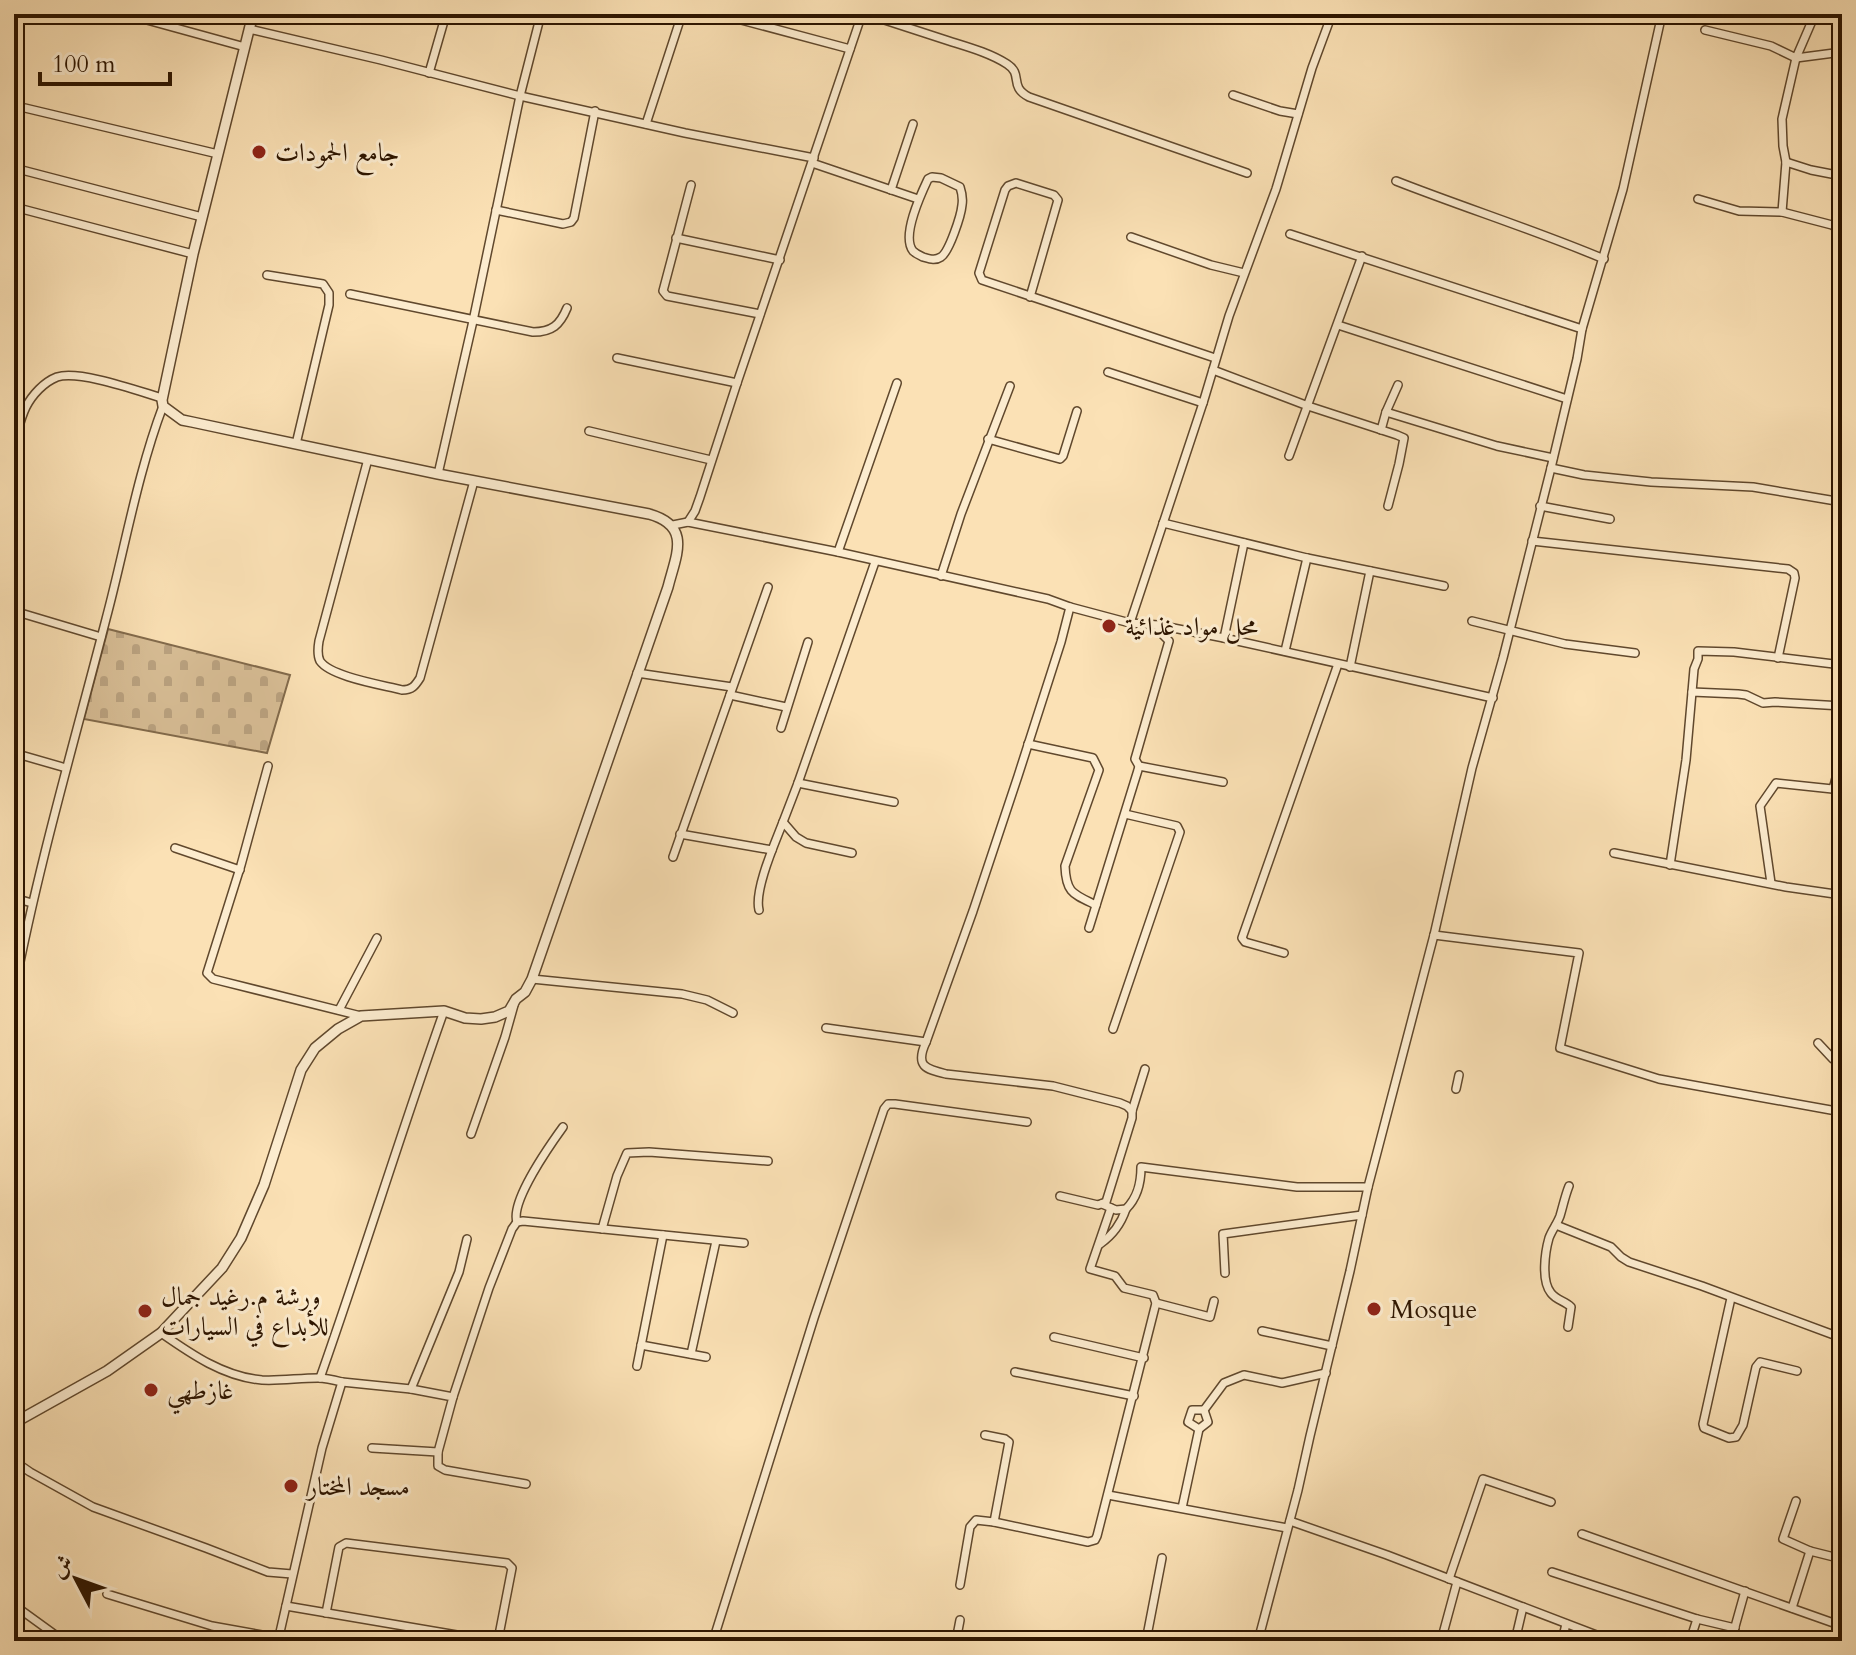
<svg xmlns="http://www.w3.org/2000/svg" width="1856" height="1655" font-family="Cardo,Amiri,serif">
<style>
.cemetery{fill:url(#cemetery-stones);stroke:#826a4b;stroke-width:2}
.lines{fill:none;stroke-linecap:round;stroke-linejoin:round}
.minor-casing{stroke:#60482d;stroke-width:10}
.tertiary-casing{stroke:#60482d;stroke-width:12}
.minor{stroke:#fceccf;stroke-width:7}
.tertiary{stroke:#fceccf;stroke-width:9}
.poi-dot{fill:#8f2418;stroke:#fceccf;stroke-width:3}
.labels{text-anchor:middle;stroke-width:6;stroke-linejoin:round;paint-order:stroke}
.poi-label{font-size:26px;fill:#2d1500;stroke:#fceccf;text-anchor:start}
</style>
<defs>
<pattern id="cemetery-stones" width="16" height="16" patternUnits="userSpaceOnUse" patternTransform="scale(2)"><rect width="16" height="16" fill="#d8be96"/><path d="M2 7V4a2 2 0 0 1 4 0v3zM10 15v-3a2 2 0 0 1 4 0v3z" fill="#baa280"/></pattern>
</defs>
<rect width="100%" height="100%" fill="#fbe1b5"/>
<filter id="stains"><feTurbulence type="fractalNoise" baseFrequency=".0025" numOctaves="4"/><feColorMatrix values="0 0 0 0 .2 0 0 0 0 .09 0 0 0 0 .02 0 0 0 .5 -.17"/></filter>
<radialGradient id="worn" r=".72"><stop offset=".6" stop-color="#630" stop-opacity="0"/><stop offset="1" stop-color="#630" stop-opacity=".3"/></radialGradient>
<path class="cemetery" d="M108,629L290,675L267,753L84,719Z"/>
<g class="lines">
<g class="minor-casing">
<g id="minor">
<path d="M125,14L245,47"/>
<path d="M719,14L850,49"/>
<path d="M866,14C894,23 921,32 949,41C968,47 990,53 1007,64C1024,75 1008,86 1029,97L1247,173"/>
<path d="M1839,14L1842,17"/>
<path d="M249,29L381,60L520,96L685,133L814,158"/>
<path d="M1705,30L1771,46L1796,58L1842,52"/>
<path d="M429,73L446,14"/>
<path d="M1233,95L1280,111L1298,114"/>
<path d="M25,108L218,154"/>
<path d="M646,124L682,14"/>
<path d="M1786,162L1811,170L1842,176"/>
<path d="M812,163L918,199"/>
<path d="M18,169L202,217"/>
<path d="M932,177L941,178L960,187C962,193 963,199 962,205C961,216 949,252 941,257C935,261 930,259 923,257C919,255 916,254 913,251C901,236 921,194 928,179Z"/>
<path d="M1396,181C1465,208 1535,230 1604,259"/>
<path d="M691,185L663,291L667,296L760,314"/>
<path d="M891,190L913,124"/>
<path d="M1698,199L1739,211L1782,212L1832,225L1842,232"/>
<path d="M22,209L193,254"/>
<path d="M496,210L563,224L571,222L574,218L595,111"/>
<path d="M1782,212L1786,162L1783,146L1782,119L1796,58L1815,14"/>
<path d="M1290,234L1582,329"/>
<path d="M1131,237L1211,265L1244,273"/>
<path d="M676,238L780,260"/>
<path d="M267,275L323,284L329,293V305L296,444"/>
<path d="M350,294L533,332C552,332 560,325 567,308"/>
<path d="M1030,297L1058,200L1054,195L1016,183L1008,186L1005,190L979,273L982,280L1215,358"/>
<path d="M1338,325L1567,399"/>
<path d="M617,358L737,383"/>
<path d="M1213,370L1308,406L1397,435L1404,438L1399,464L1388,506"/>
<path d="M1108,372L1203,403"/>
<path d="M1386,412L1497,446L1553,458"/>
<path d="M1381,430L1386,412L1398,385"/>
<path d="M589,431L711,460"/>
<path d="M988,439L1060,459L1063,456L1077,411"/>
<path d="M14,444C18,432 20,419 26,407C32,395 44,382 57,377C80,370 138,391 162,398"/>
<path d="M1289,456L1362,256"/>
<path d="M368,459L319,641C318,647 317,655 320,661C331,677 383,685 402,690C412,690 415,686 420,678L474,481"/>
<path d="M1551,468L1584,475L1651,482L1753,487L1842,502"/>
<path d="M438,474L473,321L520,96L541,14"/>
<path d="M1540,506L1610,519"/>
<path d="M688,522L695,511L700,497L737,383L862,14"/>
<path d="M1163,523L1307,558L1444,586"/>
<path d="M673,525L688,522L838,552L1048,599L1070,607L1130,623L1158,625L1224,638L1493,698"/>
<path d="M1532,541L1788,569L1794,573L1795,578L1778,658"/>
<path d="M838,552L897,383"/>
<path d="M941,576L961,514L1010,386"/>
<path d="M14,611L101,637"/>
<path d="M1472,621L1565,644L1635,653"/>
<path d="M1130,623L1203,403L1229,316L1276,189L1312,68L1332,14"/>
<path d="M1224,638L1244,543"/>
<path d="M1285,651L1307,558"/>
<path d="M1350,667L1370,571"/>
<path d="M637,673L732,687"/>
<path d="M1692,692L1694,669L1698,659V651L1734,652L1842,665"/>
<path d="M730,695L786,707"/>
<path d="M781,728L808,642"/>
<path d="M1028,744L1093,758L1099,770L1065,866C1066,893 1073,894 1096,905"/>
<path d="M14,753L66,768"/>
<path d="M268,766L241,865L207,973L213,979L361,1016"/>
<path d="M1139,766L1223,782"/>
<path d="M798,783L894,802"/>
<path d="M1833,789L1842,756"/>
<path d="M680,834L772,850"/>
<path d="M175,848L240,870"/>
<path d="M852,853L806,843L796,837L783,822L798,783L875,562"/>
<path d="M1614,853L1786,887L1842,895"/>
<path d="M673,857L768,587"/>
<path d="M1670,865L1686,760L1692,692L1738,694L1746,695L1763,703L1775,702L1842,706"/>
<path d="M1771,883L1760,806L1776,783L1842,790"/>
<path d="M14,898L32,903"/>
<path d="M759,910C754,890 775,843 783,822"/>
<path d="M1089,928L1138,770L1139,766L1135,759L1169,641L1163,635L1158,625"/>
<path d="M1434,935L1579,953L1560,1048L1659,1079L1842,1112"/>
<path d="M1284,953L1245,942L1242,938L1338,664"/>
<path d="M532,979L682,994L707,1000L733,1013"/>
<path d="M14,992C38,866 74,743 106,619C125,548 137,475 163,406"/>
<path d="M339,1010L377,938"/>
<path d="M826,1028L926,1042L973,911L1018,776L1061,642L1070,607"/>
<path d="M1113,1029L1180,832L1177,826L1125,814"/>
<path d="M926,1042C915,1066 925,1069 946,1074L1053,1086L1120,1103L1127,1106L1132,1111"/>
<path d="M1818,1043L1833,1059L1842,1060"/>
<path d="M1456,1089L1459,1075"/>
<path d="M471,1134L505,1037L514,1005"/>
<path d="M1060,1196L1098,1205L1106,1202L1132,1118V1111L1145,1069"/>
<path d="M1102,1204L1116,1210L1126,1209C1138,1197 1141,1183 1141,1167L1297,1187H1368"/>
<path d="M517,1222C510,1202 550,1145 563,1127"/>
<path d="M1556,1225L1611,1247L1621,1257L1629,1262L1702,1286L1842,1338"/>
<path d="M602,1229L617,1176L627,1153L649,1152L768,1161"/>
<path d="M1100,1244C1113,1235 1121,1224 1126,1209"/>
<path d="M1225,1273L1223,1234L1362,1215"/>
<path d="M1731,1298L1703,1424L1704,1428L1729,1438L1736,1437L1743,1425L1756,1367L1760,1362L1797,1371"/>
<path d="M1156,1303L1210,1317L1214,1301"/>
<path d="M1568,1327L1571,1307C1565,1301 1556,1300 1551,1293C1541,1281 1545,1252 1549,1238C1552,1230 1557,1224 1560,1216C1563,1206 1565,1196 1569,1186"/>
<path d="M1262,1331L1332,1346"/>
<path d="M161,1333C191,1354 224,1377 262,1380C281,1381 299,1378 318,1378C326,1378 334,1380 342,1382L322,1448L278,1641"/>
<path d="M1054,1337L1144,1358"/>
<path d="M641,1345L706,1357"/>
<path d="M691,1354L716,1241"/>
<path d="M637,1366L663,1235"/>
<path d="M1015,1372L1134,1396"/>
<path d="M320,1378C363,1256 401,1132 444,1011"/>
<path d="M342,1382L411,1389L453,1397L438,1452V1466L445,1470L526,1484"/>
<path d="M411,1389L459,1272L467,1239"/>
<path d="M453,1397L489,1288L512,1229L517,1222L523,1221L744,1243"/>
<path d="M1192,1410H1204L1208,1422L1199,1429L1188,1422Z"/>
<path d="M1204,1410L1224,1383L1244,1375L1282,1383L1326,1373"/>
<path d="M985,1435L1005,1439L1009,1442L994,1522"/>
<path d="M372,1448L438,1452"/>
<path d="M14,1461L30,1472L93,1507L206,1548L268,1572L292,1574"/>
<path d="M1108,1495L1287,1528"/>
<path d="M1182,1508L1199,1429"/>
<path d="M1290,1521L1387,1555L1612,1641"/>
<path d="M1582,1534L1842,1626"/>
<path d="M1810,1551L1842,1559"/>
<path d="M1552,1572L1697,1619L1690,1641"/>
<path d="M1449,1579L1483,1479L1551,1502"/>
<path d="M960,1585L970,1527L976,1520L994,1522L1088,1542L1095,1540L1097,1536L1156,1303L1153,1295L1124,1288L1115,1276L1090,1269L1111,1208"/>
<path d="M107,1594L212,1626L279,1638"/>
<path d="M14,1605L54,1634"/>
<path d="M286,1606L492,1641"/>
<path d="M1792,1608L1810,1551L1783,1539L1796,1501"/>
<path d="M326,1613L339,1547L346,1543L507,1563L512,1568L499,1635L494,1641"/>
<path d="M1697,1619L1735,1628"/>
<path d="M713,1641L814,1318L884,1109L888,1104H895L1027,1122"/>
<path d="M956,1641L960,1620"/>
<path d="M1146,1641L1162,1558"/>
<path d="M1258,1641L1298,1490L1310,1436L1350,1271L1368,1187L1434,935L1472,768L1503,658L1551,468L1577,359L1582,329L1623,189L1662,14"/>
<path d="M1441,1641L1457,1582"/>
<path d="M1515,1641L1523,1607"/>
<path d="M1562,1641L1566,1624"/>
<path d="M1731,1641L1745,1591"/>
</g>
</g>
<g class="tertiary-casing">
<path id="tertiary" d="M14,1423L107,1371L161,1333L222,1268L241,1238L264,1185L301,1070L315,1048L338,1029L361,1016L444,1011L465,1018L481,1019L495,1017L509,1011L516,999L525,992L532,979L668,587C676,555 692,526 649,514L438,474L192,422L182,420L163,406L162,400L193,254L253,14"/>
</g>
<use href="#minor" class="minor"/>
<use href="#tertiary" class="tertiary"/>
</g>
<g class="poi-dot">
<circle cx="259" cy="152" r="8"/>
<circle cx="1109" cy="626" r="8"/>
<circle cx="1374" cy="1309" r="8"/>
<circle cx="145" cy="1311" r="8"/>
<circle cx="151" cy="1390" r="8"/>
<circle cx="291" cy="1486" r="8"/>
</g>
<g class="labels">
<g class="poi-label">
<text x="275" y="161">جامع الحمودات</text>
<text x="1125" y="635">محل مواد غذائية</text>
<text x="161" y="1305">ورشة م.رغيد جمال<tspan x="161" dy="30">للأبداع في السيارات</tspan></text>
<text x="1390" y="1318">Mosque</text>
<text x="167" y="1399">غازطهي</text>
<text x="307" y="1495">مسجد المختار</text>
</g>
</g>
<rect width="1856" height="1655" fill="none" stroke="#fbe1b5" stroke-width="48"/>
<rect x="16" y="16" width="1824" height="1623" fill="none" stroke="#2d1500" stroke-width="4"/>
<rect x="24" y="24" width="1808" height="1607" fill="none" stroke="#2d1500" stroke-width="2"/>
<g transform="translate(76 1579) rotate(311)" stroke="#fceccf" stroke-width="6" paint-order="stroke">
<path d="M0-6L14 30L0 20L-14 30Z" fill="#2d1500"/>
<text y="-12" font-size="22" font-weight="bold" text-anchor="middle" fill="#2d1500">ش</text>
</g>
<path d="M40 72v12h130v-12" fill="none" stroke="#2d1500" stroke-width="4"/>
<text x="52" y="72" font-size="24" fill="#2d1500" stroke="#fceccf" stroke-width="6" paint-order="stroke">100 m</text>
<rect width="100%" height="100%" filter="url(#stains)"/>
<rect width="100%" height="100%" fill="url(#worn)"/>
</svg>
